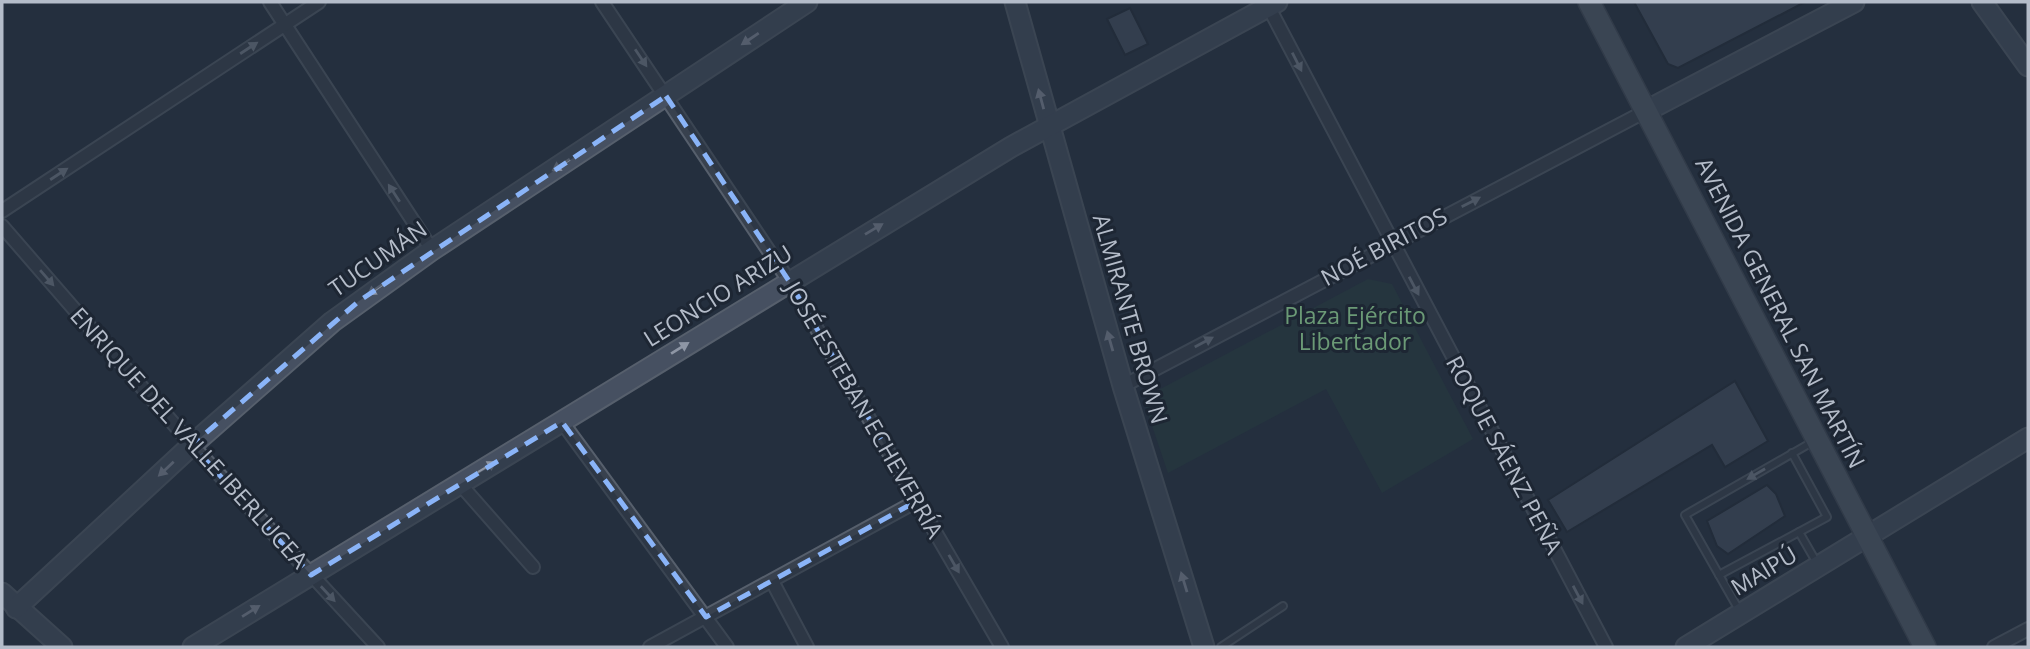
<svg xmlns="http://www.w3.org/2000/svg" width="2030" height="649" font-family="'Open Sans',sans-serif">
<style>
.green{fill:#263c3f}
.building{fill:#455162;stroke:#1f2835;stroke-width:2}
.lines{fill:none;stroke-linecap:round;stroke-linejoin:round}
.lane-casing{stroke:#565f6c;stroke-width:10}
.street-casing{stroke:#565f6c;stroke-width:16}
.secondary-casing{stroke:#565f6c;stroke-width:23}
.primary-casing{stroke:#414a57;stroke-width:24}
.lane{stroke:#38414e;stroke-width:6}
.street{stroke:#38414e;stroke-width:12}
.secondary{stroke:#465061;stroke-width:19}
.primary{stroke:#56606e;stroke-width:21}
.oneway{fill:#8e96a5}
.oneway2{fill:#7c8592}
.marked{fill:none;stroke:#8ab4f8;stroke-width:5;stroke-dasharray:14 9;stroke-linejoin:round}
.labels{text-anchor:middle;stroke-width:6;stroke-linejoin:round;paint-order:stroke}
.street-label{font-size:23px;fill:#b4bcc9;stroke:#1d2633}
.park-label{font-size:23px;fill:#6b9a76;stroke:#1d2633}
</style>
<rect width="100%" height="100%" fill="#242f3e"/>
<path class="green" d="M1368,279L1392,284L1473,439L1382,493L1326,389L1168,473L1146,408L1149,395Z"/>
<g class="building">
<path d="M1634,2H1805L1678,68L1668,64Z"/>
<path d="M1130,8L1148,44L1125,55L1107,19Z"/>
<path d="M1735,381L1768,441L1725,467L1712,445L1567,532L1548,500Z"/>
<path d="M1767,485L1776,494L1785,516L1728,554L1717,546L1707,521Z"/>
</g>
<g class="lines">
<g class="lane-casing">
<g id="lane">
<path d="M1799,532L1818,565"/>
<path d="M1719,575L1827,517L1792,453"/>
<path d="M1739,610L1685,515L1814,441"/>
<path d="M1221,647L1283,606"/>
</g>
</g>
<g class="street-casing">
<g id="street">
<path d="M270,2L432,250"/>
<path d="M602,2L789,281L1002,647"/>
<path d="M1266,2L1606,647"/>
<path d="M2,211L319,2"/>
<path d="M2,226L192,445L378,647"/>
<path d="M1123,386L1646,111"/>
<path d="M562,422L727,647"/>
<path d="M460,484L533,567"/>
<path d="M772,581L807,647"/>
<path d="M650,647L917,501"/>
<path d="M1994,647L2028,629"/>
</g>
</g>
<g class="secondary-casing">
<g id="secondary">
<path d="M1015,2L1123,386L1204,647"/>
<path d="M1982,2L2028,66"/>
<path d="M1646,111L1854,2"/>
<path d="M2,593L62,647"/>
<path d="M16,608L192,445L332,322L432,250L807,2"/>
<path d="M193,647L1011,147L1277,2"/>
<path d="M1686,647L2028,438"/>
</g>
</g>
<g class="primary-casing">
<path id="primary" d="M1589,2L1925,647"/>
</g>
<use href="#lane" class="lane"/>
<use href="#street" class="street"/>
<use href="#secondary" class="secondary"/>
<use href="#primary" class="primary"/>
</g>
<defs><path id="oneway-solid" d="M-6-.8H1V-3.2L6.5 0L1 3.2V.8H-6Z" transform="scale(1.75)"/></defs>
<g class="oneway">
<use href="#oneway-solid" transform="translate(750 39) rotate(146)"/>
<use href="#oneway-solid" transform="translate(1041 99) rotate(-105)"/>
<use href="#oneway-solid" transform="translate(561 165) rotate(147)"/>
<use href="#oneway-solid" transform="translate(874 229) rotate(-31)"/>
<use href="#oneway-solid" transform="translate(376 289) rotate(145)"/>
<use href="#oneway-solid" transform="translate(1110 341) rotate(-106)"/>
<use href="#oneway-solid" transform="translate(680 348) rotate(-32)"/>
<use href="#oneway-solid" transform="translate(487 467) rotate(-31)"/>
<use href="#oneway-solid" transform="translate(166 469) rotate(137)"/>
<use href="#oneway-solid" transform="translate(1184 582) rotate(-107)"/>
<use href="#oneway-solid" transform="translate(251 611) rotate(-32)"/>
</g>
<g class="oneway2">
<use href="#oneway-solid" transform="translate(249 48) rotate(-33)"/>
<use href="#oneway-solid" transform="translate(641 58) rotate(56)"/>
<use href="#oneway-solid" transform="translate(1297 62) rotate(63)"/>
<use href="#oneway-solid" transform="translate(59 174) rotate(-33)"/>
<use href="#oneway-solid" transform="translate(394 193) rotate(-123)"/>
<use href="#oneway-solid" transform="translate(1471 202) rotate(-27)"/>
<use href="#oneway-solid" transform="translate(47 278) rotate(49)"/>
<use href="#oneway-solid" transform="translate(1414 286) rotate(62)"/>
<use href="#oneway-solid" transform="translate(1204 342) rotate(-28)"/>
<use href="#oneway-solid" transform="translate(1756 474) rotate(150)"/>
<use href="#oneway-solid" transform="translate(954 564) rotate(60)"/>
<use href="#oneway-solid" transform="translate(328 594) rotate(47)"/>
<use href="#oneway-solid" transform="translate(1578 595) rotate(62)"/>
</g>
<path d="M0 0H2030V649H0ZM666,96L789,281L917,501L706,617L562,422L311,575L192,445L359,301Z" fill="#242f3e" fill-opacity=".55" fill-rule="evenodd"/>
<path class="marked" d="M666,96L789,281L917,501L706,617L562,422L311,575L192,445L359,301Z"/>
<g class="labels">
<g class="street-label">
<text transform="translate(1384 247) rotate(-28)" y="8">NOÉ BIRITOS</text>
<text transform="translate(378 259) rotate(-35)" y="8">TUCUMÁN</text>
<text transform="translate(718 296) rotate(-32)" y="8">LEONCIO ARIZU</text>
<text transform="translate(1780 313) rotate(63)" y="8">AVENIDA GENERAL SAN MARTÍN</text>
<text transform="translate(1130 319) rotate(74)" y="8">ALMIRANTE BROWN</text>
<text transform="translate(864 410) rotate(60)" y="8">JOSÉ ESTEBAN ECHEVERRÍA</text>
<text transform="translate(189 438) rotate(48)" y="8">ENRIQUE DEL VALLE IBERLUCEA</text>
<text transform="translate(1504 455) rotate(62)" y="8">ROQUE SÁENZ PEÑA</text>
<text transform="translate(1764 571) rotate(-31)" y="8">MAIPÚ</text>
</g>
<g class="park-label">
<text x="1355" y="324">Plaza Ejército<tspan x="1355" dy="26">Libertador</tspan></text>
</g>
</g>
<rect width="2030" height="649" fill="none" stroke="#b4bcc9" stroke-width="7"/>
</svg>
